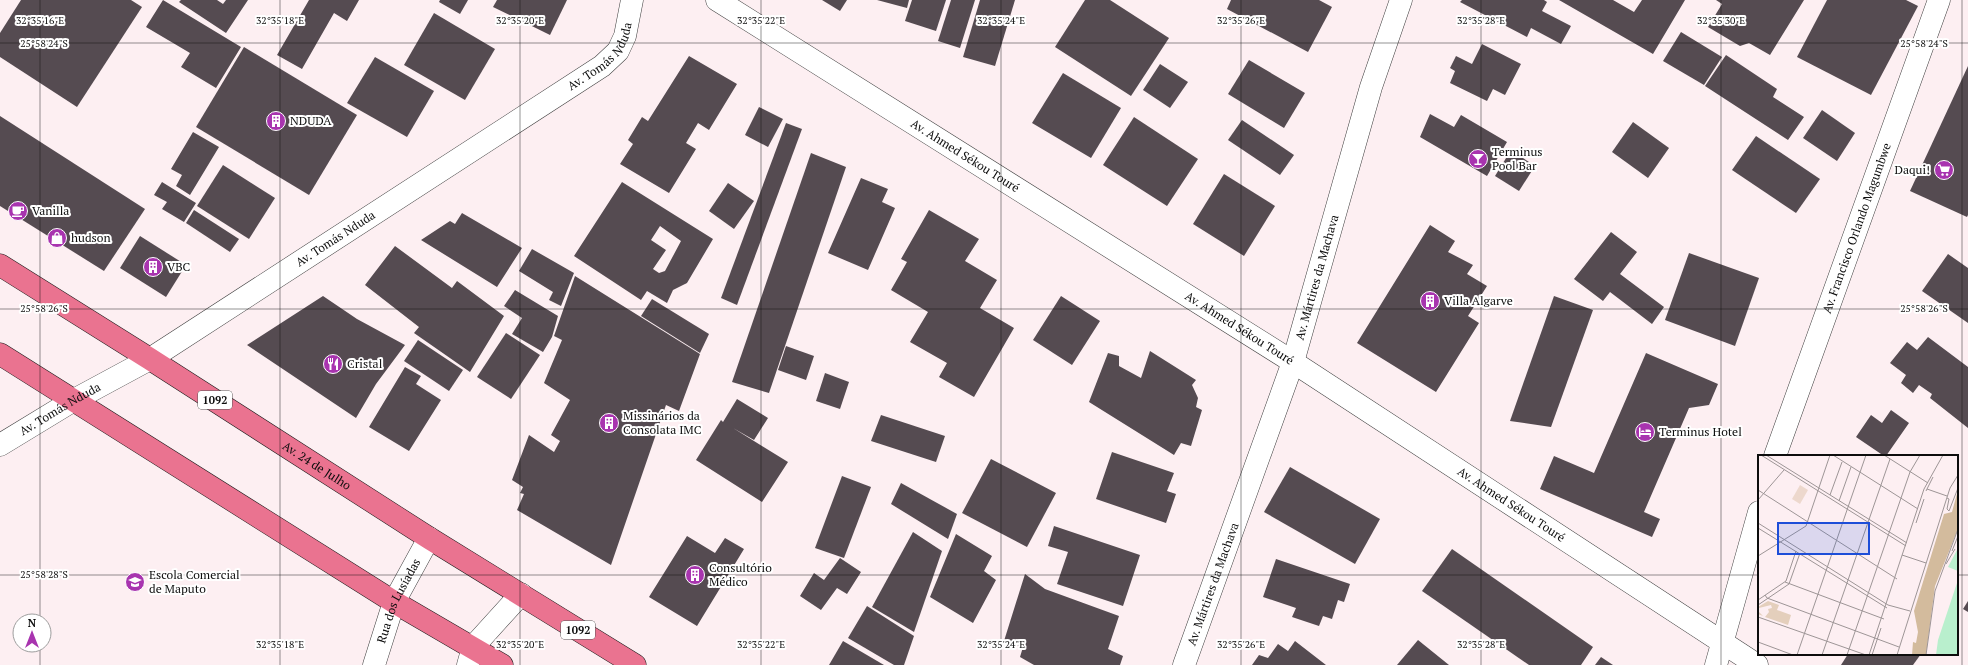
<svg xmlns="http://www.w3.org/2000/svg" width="1968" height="665" font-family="'PT Serif',serif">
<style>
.building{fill:#554b51;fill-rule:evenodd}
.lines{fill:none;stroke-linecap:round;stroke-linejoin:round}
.minor-casing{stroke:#404040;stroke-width:23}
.primary-casing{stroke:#1e1e1e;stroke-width:23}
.minor{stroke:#fff;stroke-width:22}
.primary{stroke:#ea7390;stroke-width:22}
.ticks{fill:none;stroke:#0d0d0d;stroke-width:1;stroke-opacity:0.45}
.labels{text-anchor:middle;stroke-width:4;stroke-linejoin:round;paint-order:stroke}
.shield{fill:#fff;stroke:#565656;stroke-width:1}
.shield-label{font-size:11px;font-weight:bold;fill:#0d0d0d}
.street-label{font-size:12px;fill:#0d0d0d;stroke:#fff}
.poi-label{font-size:12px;fill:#0d0d0d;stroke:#fff;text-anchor:start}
.inset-road{fill:none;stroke:#9d9596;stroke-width:1}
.view{fill:#1d4ed8;fill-opacity:0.15;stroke:#1d4ed8;stroke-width:2}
.inset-edge{fill:none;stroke:#0d0d0d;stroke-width:2}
.ticks-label{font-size:10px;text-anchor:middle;fill:#0d0d0d;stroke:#fff;stroke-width:4;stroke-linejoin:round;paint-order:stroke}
</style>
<rect width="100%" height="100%" fill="#fdeff2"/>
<g class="building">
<path d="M21,0H131L142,7L77,107L0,57V33Z"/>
<path d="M163,0L241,47L216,88L181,67L190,53L146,27Z"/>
<path d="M181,0H217L223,4L226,0H248L226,33L179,2Z"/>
<path d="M309,0H359L347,21L334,13L302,69L277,55Z"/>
<path d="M440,0H468L460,14L439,2Z"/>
<path d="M497,0H567L550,35L493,7Z"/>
<path d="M822,0H847L840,11Z"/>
<path d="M877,0H909L907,8Z"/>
<path d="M912,0H946L936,31L905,21Z"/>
<path d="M951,0H975L960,48L938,41Z"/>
<path d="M980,0H1015L995,66L963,57Z"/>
<path d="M1085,0H1110L1169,38L1131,96L1055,47Z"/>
<path d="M1231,0H1319L1332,7L1308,52L1227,9Z"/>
<path d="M1462,0H1544L1547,2L1542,11L1571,26L1561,44L1531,28L1527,37L1460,2Z"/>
<path d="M1559,0H1613L1634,12L1642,0H1685L1653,54Z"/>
<path d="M1716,0H1804L1770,55L1749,43L1740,46L1708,27L1722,4Z"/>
<path d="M1827,0H1906L1918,6L1871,95L1797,57Z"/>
<path d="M434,13L495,49L465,100L404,65Z"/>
<path d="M1681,32L1722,57L1704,85L1663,61Z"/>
<path d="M1482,44L1521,64L1505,95L1493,89L1487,101L1450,83L1455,71L1450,68L1456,56L1472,64Z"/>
<path d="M244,47L357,115L309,195L196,127Z"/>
<path d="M1726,55L1777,89L1773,97L1804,117L1788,140L1705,86Z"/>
<path d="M689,56L737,84L709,130L698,123L686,143L696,149L669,193L620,164L633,144L628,140L642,117L648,121Z"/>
<path d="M375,57L434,91L407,137L347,103Z"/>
<path d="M1249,60L1305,93L1284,128L1228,94Z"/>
<path d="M1160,64L1188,82L1170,108L1143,90Z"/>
<path d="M1968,66V215L1967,217L1910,191Z"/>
<path d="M1063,73L1121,108L1091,158L1032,123Z"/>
<path d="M759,107L783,119L768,147L745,135Z"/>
<path d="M1822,110L1855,133L1837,161L1803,138Z"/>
<path d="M1430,114L1454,127L1461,115L1507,142L1487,176L1420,137Z"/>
<path d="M0,116L145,209L104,271L0,206Z"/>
<path d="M1134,117L1198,159L1167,206L1103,165Z"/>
<path d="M1242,120L1294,155L1280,175L1228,140Z"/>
<path d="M1633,122L1669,148L1648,178L1612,152Z"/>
<path d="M786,123L802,129L737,305L721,298Z"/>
<path d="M193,132L219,147L190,195L176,186L182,175L171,169Z"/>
<path d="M1756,136L1820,179L1796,213L1732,170Z"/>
<path d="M1511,150L1535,166L1519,191L1495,176Z"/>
<path d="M811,153L846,167L769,393L732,382Z"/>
<path d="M223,165L275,198L249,239L197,206Z"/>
<path d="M1224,174L1275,206L1244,256L1193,224Z"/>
<path d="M861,178L888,189L882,202L895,208L868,270L828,253Z"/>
<path d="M162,182L196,203L184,222L162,209L167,202L154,195Z"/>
<path d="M622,182L713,239L687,283L673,290L667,303L647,291L641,300L574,256ZM660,226L681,241L665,271L659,273L653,269L666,250L651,240Z"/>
<path d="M728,183L754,201L734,229L709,211Z"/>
<path d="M194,210L239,239L230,252L186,223Z"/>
<path d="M929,210L979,239L965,261L997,280L980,308L1014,328L974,397L939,377L947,363L910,342L928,312L891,290L907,262L901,259Z"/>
<path d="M462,213L522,248L497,287L421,240L450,221L455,224Z"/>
<path d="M1430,225L1455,241L1448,252L1473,265L1467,274L1487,286L1468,316L1479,323L1436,392L1357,343Z"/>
<path d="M1611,232L1637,252L1620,274L1664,307L1652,324L1610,292L1603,301L1574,279Z"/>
<path d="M140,236L186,265L166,297L120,268Z"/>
<path d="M395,246L452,288L457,281L504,316L470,372L414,333L419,327L365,285Z"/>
<path d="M532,249L574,273L561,306L549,300L553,292L519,271Z"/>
<path d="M1689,253L1759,278L1735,346L1665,320Z"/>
<path d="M1948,254L1968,268V323L1922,291Z"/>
<path d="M575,276L700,354L679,411L666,405L611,565L517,510L524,494L520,493L523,487L512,480L529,435L554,452L560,441L551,435L570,400L544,383L562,340L554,336Z"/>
<path d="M515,290L558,316L552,337L543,352L512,334L522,318L504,306Z"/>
<path d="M323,296L357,319L405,345L376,384L356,418L247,345Z"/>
<path d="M1061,296L1100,321L1072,365L1033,340Z"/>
<path d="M1554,296L1593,310L1551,427L1510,421Z"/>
<path d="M652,299L709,334L700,353L641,316Z"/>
<path d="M506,333L540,355L511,399L477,377Z"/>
<path d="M1928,337L1968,367V428L1930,398L1932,394L1919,385L1913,393L1901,383L1906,375L1890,363L1907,342L1917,350Z"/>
<path d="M418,340L463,370L449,391L404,361Z"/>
<path d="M786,346L814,356L806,380L778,370Z"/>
<path d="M1150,351L1196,380L1192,385L1198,398L1196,407L1202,410L1191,446L1181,443L1174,455L1089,402L1108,353L1119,356V366L1141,378Z"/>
<path d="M1646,353L1718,384L1709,405L1689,408L1644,512L1660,519L1652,537L1540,489L1554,456L1594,473Z"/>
<path d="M405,367L421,376L416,384L441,400L409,451L369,427Z"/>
<path d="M825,373L849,382L840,409L816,401Z"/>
<path d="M737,399L768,418L754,440L733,428L788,462L762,502L696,460L721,420L723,422Z"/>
<path d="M1891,410L1909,423L1886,456H1884L1856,437L1871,415L1882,423Z"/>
<path d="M881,415L945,436L936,462L871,441Z"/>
<path d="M1112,452L1174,473L1167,491L1176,494L1166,523L1096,499Z"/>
<path d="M991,459L1056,493L1027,547L962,513Z"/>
<path d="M1290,467L1380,519L1355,564L1264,512Z"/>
<path d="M842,476L871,487L844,558L815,548Z"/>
<path d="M901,483L957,514L948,539L891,504Z"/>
<path d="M1054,526L1140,555L1123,606L1057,584L1068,552L1048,546Z"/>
<path d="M913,532L942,551L914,632L872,607Z"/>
<path d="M956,534L992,556L984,571L996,580L973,623L930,597Z"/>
<path d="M687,536L715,553L725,538L744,549L697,626L649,597Z"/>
<path d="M1452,549L1593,647L1581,665H1529L1422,591Z"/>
<path d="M840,558L861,572L847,594L837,588L821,610L800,596L814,573L824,580Z"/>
<path d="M1276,559L1350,584L1344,602L1338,600L1332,619L1323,616L1319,626L1292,617L1296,608L1263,597Z"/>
<path d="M1025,574L1045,589L1119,616L1108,649L1123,656L1120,665H1034L1020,657L1023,647L1004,641Z"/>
<path d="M1968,601V612L1963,609Z"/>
<path d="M867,606L914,636L904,665H894L848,638Z"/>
<path d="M1418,640L1449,665H1397Z"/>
<path d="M843,641L884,665H829Z"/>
<path d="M1295,641L1326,665H1252L1259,655L1268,658L1278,644L1288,651Z"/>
<path d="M1848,654H1921L1913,665H1841Z"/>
<path d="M1601,657L1613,665H1595Z"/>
</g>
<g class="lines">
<g class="minor-casing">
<g id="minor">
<path id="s1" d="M717,0L1293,362L1757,665"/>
<path id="s2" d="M0,445L74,400L150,359L602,66L618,51L625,36L632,0"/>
<path id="s3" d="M1775,456L1939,0"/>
<path id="s4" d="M374,665L394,602L429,538"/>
<path d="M468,665L473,647L521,594"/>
<path id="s5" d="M1184,665L1293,362L1371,87L1401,0"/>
<path d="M1716,665L1759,512"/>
</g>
</g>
<g class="primary-casing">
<g id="primary">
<path id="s6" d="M0,265L150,359L429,538L635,665"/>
<path d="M0,354L394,602L502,665"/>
</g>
</g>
<use href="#minor" class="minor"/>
<use href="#primary" class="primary"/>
</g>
<path class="ticks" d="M40,0V621M280,0V665M520,0V665M761,0V665M1001,0V665M1241,0V665M1481,0V665M1721,0V665M1962,0V665M0,43H1968M0,309H1968M0,575H1759M1957,575H1968M40,645V665"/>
<defs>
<g id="building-disc" transform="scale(1)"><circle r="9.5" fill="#a834af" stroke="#fff"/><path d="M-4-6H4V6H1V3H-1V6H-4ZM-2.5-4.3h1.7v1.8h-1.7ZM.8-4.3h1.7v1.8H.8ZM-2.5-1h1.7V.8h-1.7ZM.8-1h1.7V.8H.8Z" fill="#fff"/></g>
<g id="bar-disc" transform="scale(1)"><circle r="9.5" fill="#a834af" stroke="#fff"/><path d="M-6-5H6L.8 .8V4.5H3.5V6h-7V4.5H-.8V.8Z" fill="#fff"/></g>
<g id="supermarket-disc" transform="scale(1)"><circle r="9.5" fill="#a834af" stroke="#fff"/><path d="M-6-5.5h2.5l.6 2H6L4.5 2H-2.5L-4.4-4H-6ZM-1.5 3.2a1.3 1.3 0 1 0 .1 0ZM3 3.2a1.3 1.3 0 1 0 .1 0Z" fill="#fff"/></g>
<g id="cafe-disc" transform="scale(1)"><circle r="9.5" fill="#a834af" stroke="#fff"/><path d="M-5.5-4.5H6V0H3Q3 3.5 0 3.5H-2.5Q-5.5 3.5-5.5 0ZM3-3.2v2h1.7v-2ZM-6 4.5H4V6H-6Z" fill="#fff"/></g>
<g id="shop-disc" transform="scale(1)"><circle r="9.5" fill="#a834af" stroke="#fff"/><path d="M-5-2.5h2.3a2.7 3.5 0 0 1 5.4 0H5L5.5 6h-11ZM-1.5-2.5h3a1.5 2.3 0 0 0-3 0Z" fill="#fff"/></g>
<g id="restaurant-disc" transform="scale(1)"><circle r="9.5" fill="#a834af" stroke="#fff"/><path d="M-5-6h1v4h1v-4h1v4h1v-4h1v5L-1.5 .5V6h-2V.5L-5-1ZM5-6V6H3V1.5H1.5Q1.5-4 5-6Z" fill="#fff"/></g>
<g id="hotel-disc" transform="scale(1)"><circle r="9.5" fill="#a834af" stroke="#fff"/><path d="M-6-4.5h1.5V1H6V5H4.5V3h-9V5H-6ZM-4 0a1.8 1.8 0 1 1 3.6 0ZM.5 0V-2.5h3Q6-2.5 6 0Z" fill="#fff"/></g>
<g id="school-disc" transform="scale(1)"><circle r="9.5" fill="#a834af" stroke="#fff"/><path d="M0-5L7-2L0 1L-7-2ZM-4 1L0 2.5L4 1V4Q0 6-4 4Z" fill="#fff"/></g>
</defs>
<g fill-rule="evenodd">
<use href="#building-disc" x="276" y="121"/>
<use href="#bar-disc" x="1478" y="159"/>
<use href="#supermarket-disc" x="1944" y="170"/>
<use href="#cafe-disc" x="18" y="211"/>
<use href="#shop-disc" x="57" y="238"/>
<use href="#building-disc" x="153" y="267"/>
<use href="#building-disc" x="1430" y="301"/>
<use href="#restaurant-disc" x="333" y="364"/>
<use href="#building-disc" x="609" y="423"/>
<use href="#hotel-disc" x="1645" y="432"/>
<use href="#building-disc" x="695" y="575"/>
<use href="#school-disc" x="135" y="582"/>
</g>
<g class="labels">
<g class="shield">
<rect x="198" y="391" width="34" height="18" rx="3"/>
<rect x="561" y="621" width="34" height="18" rx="3"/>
</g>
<g class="shield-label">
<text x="215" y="404">1092</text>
<text x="578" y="634">1092</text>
</g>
<g class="street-label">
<text dy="4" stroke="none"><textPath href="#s2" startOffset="718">Av. Tomás Nduda</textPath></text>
<text dy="4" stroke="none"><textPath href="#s1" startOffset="293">Av. Ahmed Sékou Touré</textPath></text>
<text dy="4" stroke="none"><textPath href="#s3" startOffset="242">Av. Francisco Orlando Magumbwe</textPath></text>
<text dy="4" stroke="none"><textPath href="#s2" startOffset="394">Av. Tomás Nduda</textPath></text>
<text dy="4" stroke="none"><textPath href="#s5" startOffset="410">Av. Mártires da Machava</textPath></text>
<text dy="4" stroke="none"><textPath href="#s1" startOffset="617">Av. Ahmed Sékou Touré</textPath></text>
<text dy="4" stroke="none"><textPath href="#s2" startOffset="70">Av. Tomás Nduda</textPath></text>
<text dy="4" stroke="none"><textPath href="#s6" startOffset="375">Av. 24 de Julho</textPath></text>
<text dy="4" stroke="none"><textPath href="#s1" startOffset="941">Av. Ahmed Sékou Touré</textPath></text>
<text dy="4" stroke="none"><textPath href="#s5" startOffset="86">Av. Mártires da Machava</textPath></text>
<text dy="4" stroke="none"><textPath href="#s4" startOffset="69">Rua dos Lusíadas</textPath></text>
</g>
<g class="poi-label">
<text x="290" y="125">NDUDA</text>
<text x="1492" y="156">Terminus<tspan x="1492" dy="14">Pool Bar</tspan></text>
<text x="1930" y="174" text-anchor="end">Daqui!</text>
<text x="32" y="215">Vanilla</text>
<text x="71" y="242">hudson</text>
<text x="167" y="271">VBC</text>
<text x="1444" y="305">Villa Algarve</text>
<text x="347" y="368">Cristal</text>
<text x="623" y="420">Missinários da<tspan x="623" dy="14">Consolata IMC</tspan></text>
<text x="1659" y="436">Terminus Hotel</text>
<text x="709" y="572">Consultório<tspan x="709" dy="14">Médico</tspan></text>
<text x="149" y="579">Escola Comercial<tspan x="149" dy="14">de Maputo</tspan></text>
</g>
</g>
<g transform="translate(1758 455)">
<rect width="200" height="200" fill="#fdeff2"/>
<path d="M10,146L21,150L19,155L33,160L30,170L7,162L11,157L10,154L14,153L13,150L1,153V157L5,161L0,159V152Z" fill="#e4cfbc"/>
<path d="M200,35V74L177,131L168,200H154L155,187L158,188L160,177L156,156L186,59L194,57Z" fill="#d3bb9d"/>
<path d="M42,30L50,35L42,49L34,44Z" fill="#edd8cd"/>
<path d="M200,93V116L190,112ZM200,125V200H178L180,185Z" fill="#b9efcd"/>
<path class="inset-road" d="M3,0L148,91M8,0L149,88M75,0L160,54M126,0L170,28M169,34L189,41M0,35L139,124M168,36L175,22M72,40L84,7M189,43L191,44L189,54L191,56L200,33M0,45L26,15M81,46L93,12M0,68L130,150M158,68L166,44M0,73L129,153M194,96L200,81M144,100L168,108M0,101L48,71L72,0M188,109L197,94M27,127L126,164M7,140L9,143L141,192M0,145L28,126L38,96M0,150L31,129L42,98M130,150L152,156M0,162L108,200M0,187L35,200M39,200L108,0M64,200L132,4M89,200L152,17L162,0M111,200L166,34L185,0M114,200L123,173M139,200L192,33L200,20M168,200L177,136L200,74"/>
<path class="view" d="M20,68H111V99H20Z"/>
<rect width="200" height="200" class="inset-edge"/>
</g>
<g class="ticks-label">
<text x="40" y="24">32°35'16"E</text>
<text x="280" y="24">32°35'18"E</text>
<text x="520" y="24">32°35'20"E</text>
<text x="761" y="24">32°35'22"E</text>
<text x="1001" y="24">32°35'24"E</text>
<text x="1241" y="24">32°35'26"E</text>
<text x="1481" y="24">32°35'28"E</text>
<text x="1721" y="24">32°35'30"E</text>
<text x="44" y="47">25°58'24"S</text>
<text x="1924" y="47">25°58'24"S</text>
<text x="44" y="312">25°58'26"S</text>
<text x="1924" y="312">25°58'26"S</text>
<text x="44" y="578">25°58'28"S</text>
<text x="280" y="648">32°35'18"E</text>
<text x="520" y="648">32°35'20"E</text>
<text x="761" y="648">32°35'22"E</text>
<text x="1001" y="648">32°35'24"E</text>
<text x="1241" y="648">32°35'26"E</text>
<text x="1481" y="648">32°35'28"E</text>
</g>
<g transform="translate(32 633)"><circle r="19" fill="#ffffff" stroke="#9e9e9e"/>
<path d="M0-3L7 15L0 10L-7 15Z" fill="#a834af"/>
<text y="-6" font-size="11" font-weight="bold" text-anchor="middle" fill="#0d0d0d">N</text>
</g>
</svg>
